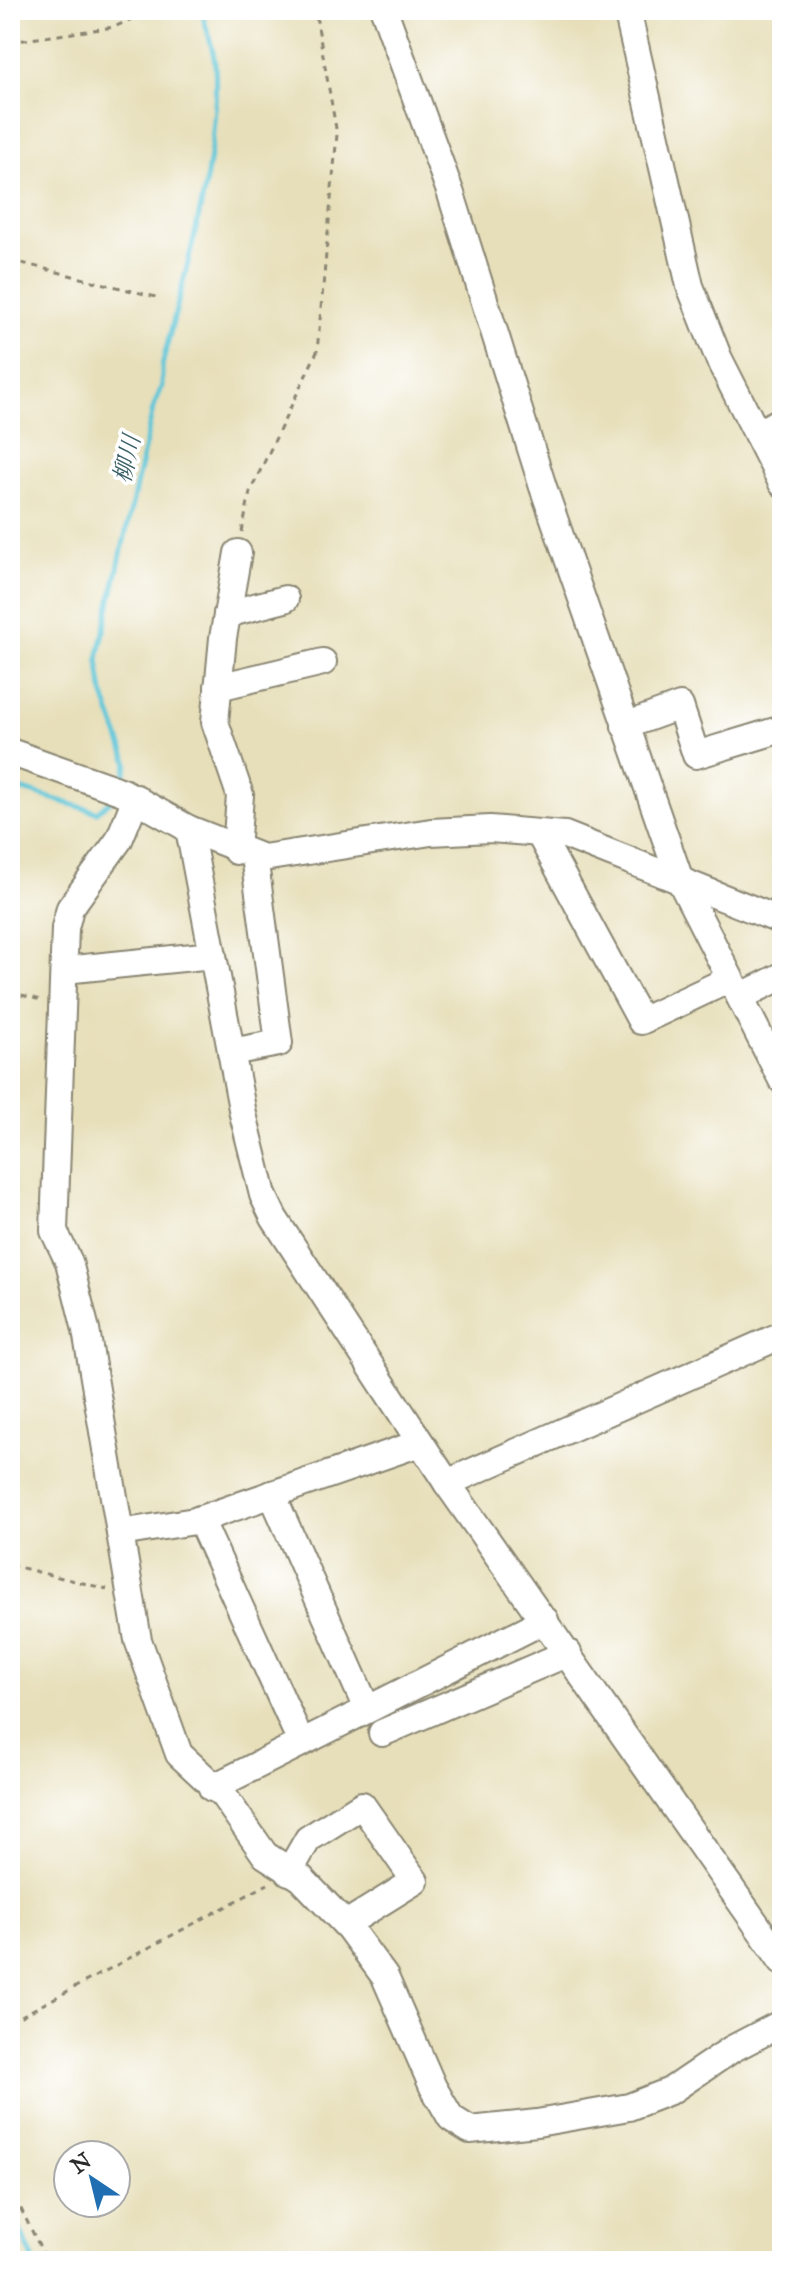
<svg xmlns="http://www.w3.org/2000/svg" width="792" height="2271" font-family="'IM FELL Great Primer','Noto Serif JP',serif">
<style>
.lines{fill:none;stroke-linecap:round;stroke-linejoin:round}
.stream{stroke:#5dc6d8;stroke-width:5}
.minor-casing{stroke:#898572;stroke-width:30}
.path{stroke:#898572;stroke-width:3;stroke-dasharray:6 6;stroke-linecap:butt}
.minor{stroke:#fff;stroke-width:26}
.labels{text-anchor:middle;stroke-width:7;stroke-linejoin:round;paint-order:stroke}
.water-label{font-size:24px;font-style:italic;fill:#3c6168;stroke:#fff}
</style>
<rect width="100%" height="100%" fill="#fff"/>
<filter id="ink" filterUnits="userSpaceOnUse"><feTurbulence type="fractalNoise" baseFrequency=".0125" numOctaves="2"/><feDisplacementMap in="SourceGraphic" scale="16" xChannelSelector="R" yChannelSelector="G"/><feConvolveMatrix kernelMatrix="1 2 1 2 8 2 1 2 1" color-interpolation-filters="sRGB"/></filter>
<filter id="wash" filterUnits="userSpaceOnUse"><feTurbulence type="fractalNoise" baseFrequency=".006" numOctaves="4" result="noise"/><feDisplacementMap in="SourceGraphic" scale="32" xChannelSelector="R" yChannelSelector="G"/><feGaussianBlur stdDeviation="1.8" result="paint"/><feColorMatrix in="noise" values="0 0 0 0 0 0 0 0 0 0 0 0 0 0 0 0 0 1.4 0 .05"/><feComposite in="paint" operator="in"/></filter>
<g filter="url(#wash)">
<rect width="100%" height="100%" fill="#e7dfba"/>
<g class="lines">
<g class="stream">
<path d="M122,785L128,763L103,693L98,659L153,409L162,386V366C184,274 221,158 215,64C213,46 206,27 201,10"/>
<path d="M10,786L97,812L113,799"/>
<path d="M10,2207L34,2261"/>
</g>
</g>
</g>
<g filter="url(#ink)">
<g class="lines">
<g class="minor-casing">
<g id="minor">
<path d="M384,10L451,194L543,487L680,880L782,1080"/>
<path d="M627,10L690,286L719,359L782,483"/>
<path d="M757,434L782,420"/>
<path d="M227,614L285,599"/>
<path d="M218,687L323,662"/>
<path d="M625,726L680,706L696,755L782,729"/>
<path d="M10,752L123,792L189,829L263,858L431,832L490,829L565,835L782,921"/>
<path d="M136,798L119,840L70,908L65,928L54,1231L69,1262L86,1330L138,1640L179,1754L223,1795L265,1855L301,1878L349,1928L385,1977L433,2087L451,2118L470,2130L537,2123L629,2107L670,2091L732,2049L782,2023"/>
<path d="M189,829L243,1114L263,1195L274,1218L447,1483L782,1961"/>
<path d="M539,833L641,1021L730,979"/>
<path d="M236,851L240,795L215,722L223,638L238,553"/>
<path d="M64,970L213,955"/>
<path d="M740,997L782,976"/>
<path d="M231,1052L279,1043L254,856"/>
<path d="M447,1483L782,1335"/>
<path d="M272,1494L367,1709"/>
<path d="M200,1519L301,1742"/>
<path d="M120,1533L195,1521L420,1443"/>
<path d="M382,1733L568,1653"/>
<path d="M212,1788L545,1620"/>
<path d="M289,1872L308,1839L362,1805L415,1881L346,1924"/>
</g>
</g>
<g class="path">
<path d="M10,42L114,27L152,10"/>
<path d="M10,260L160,298"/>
<path d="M242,532L250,492L317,352L337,134L315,10"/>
<path d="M10,992L41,1000"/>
<path d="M10,1565L107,1589"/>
<path d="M10,2022L268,1884"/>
<path d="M10,2187L47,2261"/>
</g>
<use href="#minor" class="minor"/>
</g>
</g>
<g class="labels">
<g class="water-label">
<text transform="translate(127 459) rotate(-77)" y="8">柳川</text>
</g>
</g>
<rect width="792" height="2271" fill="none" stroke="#fff" stroke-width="40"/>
<g transform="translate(92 2179) rotate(325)"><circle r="38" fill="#ffffff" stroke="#aaaaaa" stroke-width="2"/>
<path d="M0-6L14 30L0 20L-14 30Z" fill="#1f6fb2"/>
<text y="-12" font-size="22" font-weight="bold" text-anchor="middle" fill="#2b2b2b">N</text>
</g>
</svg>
